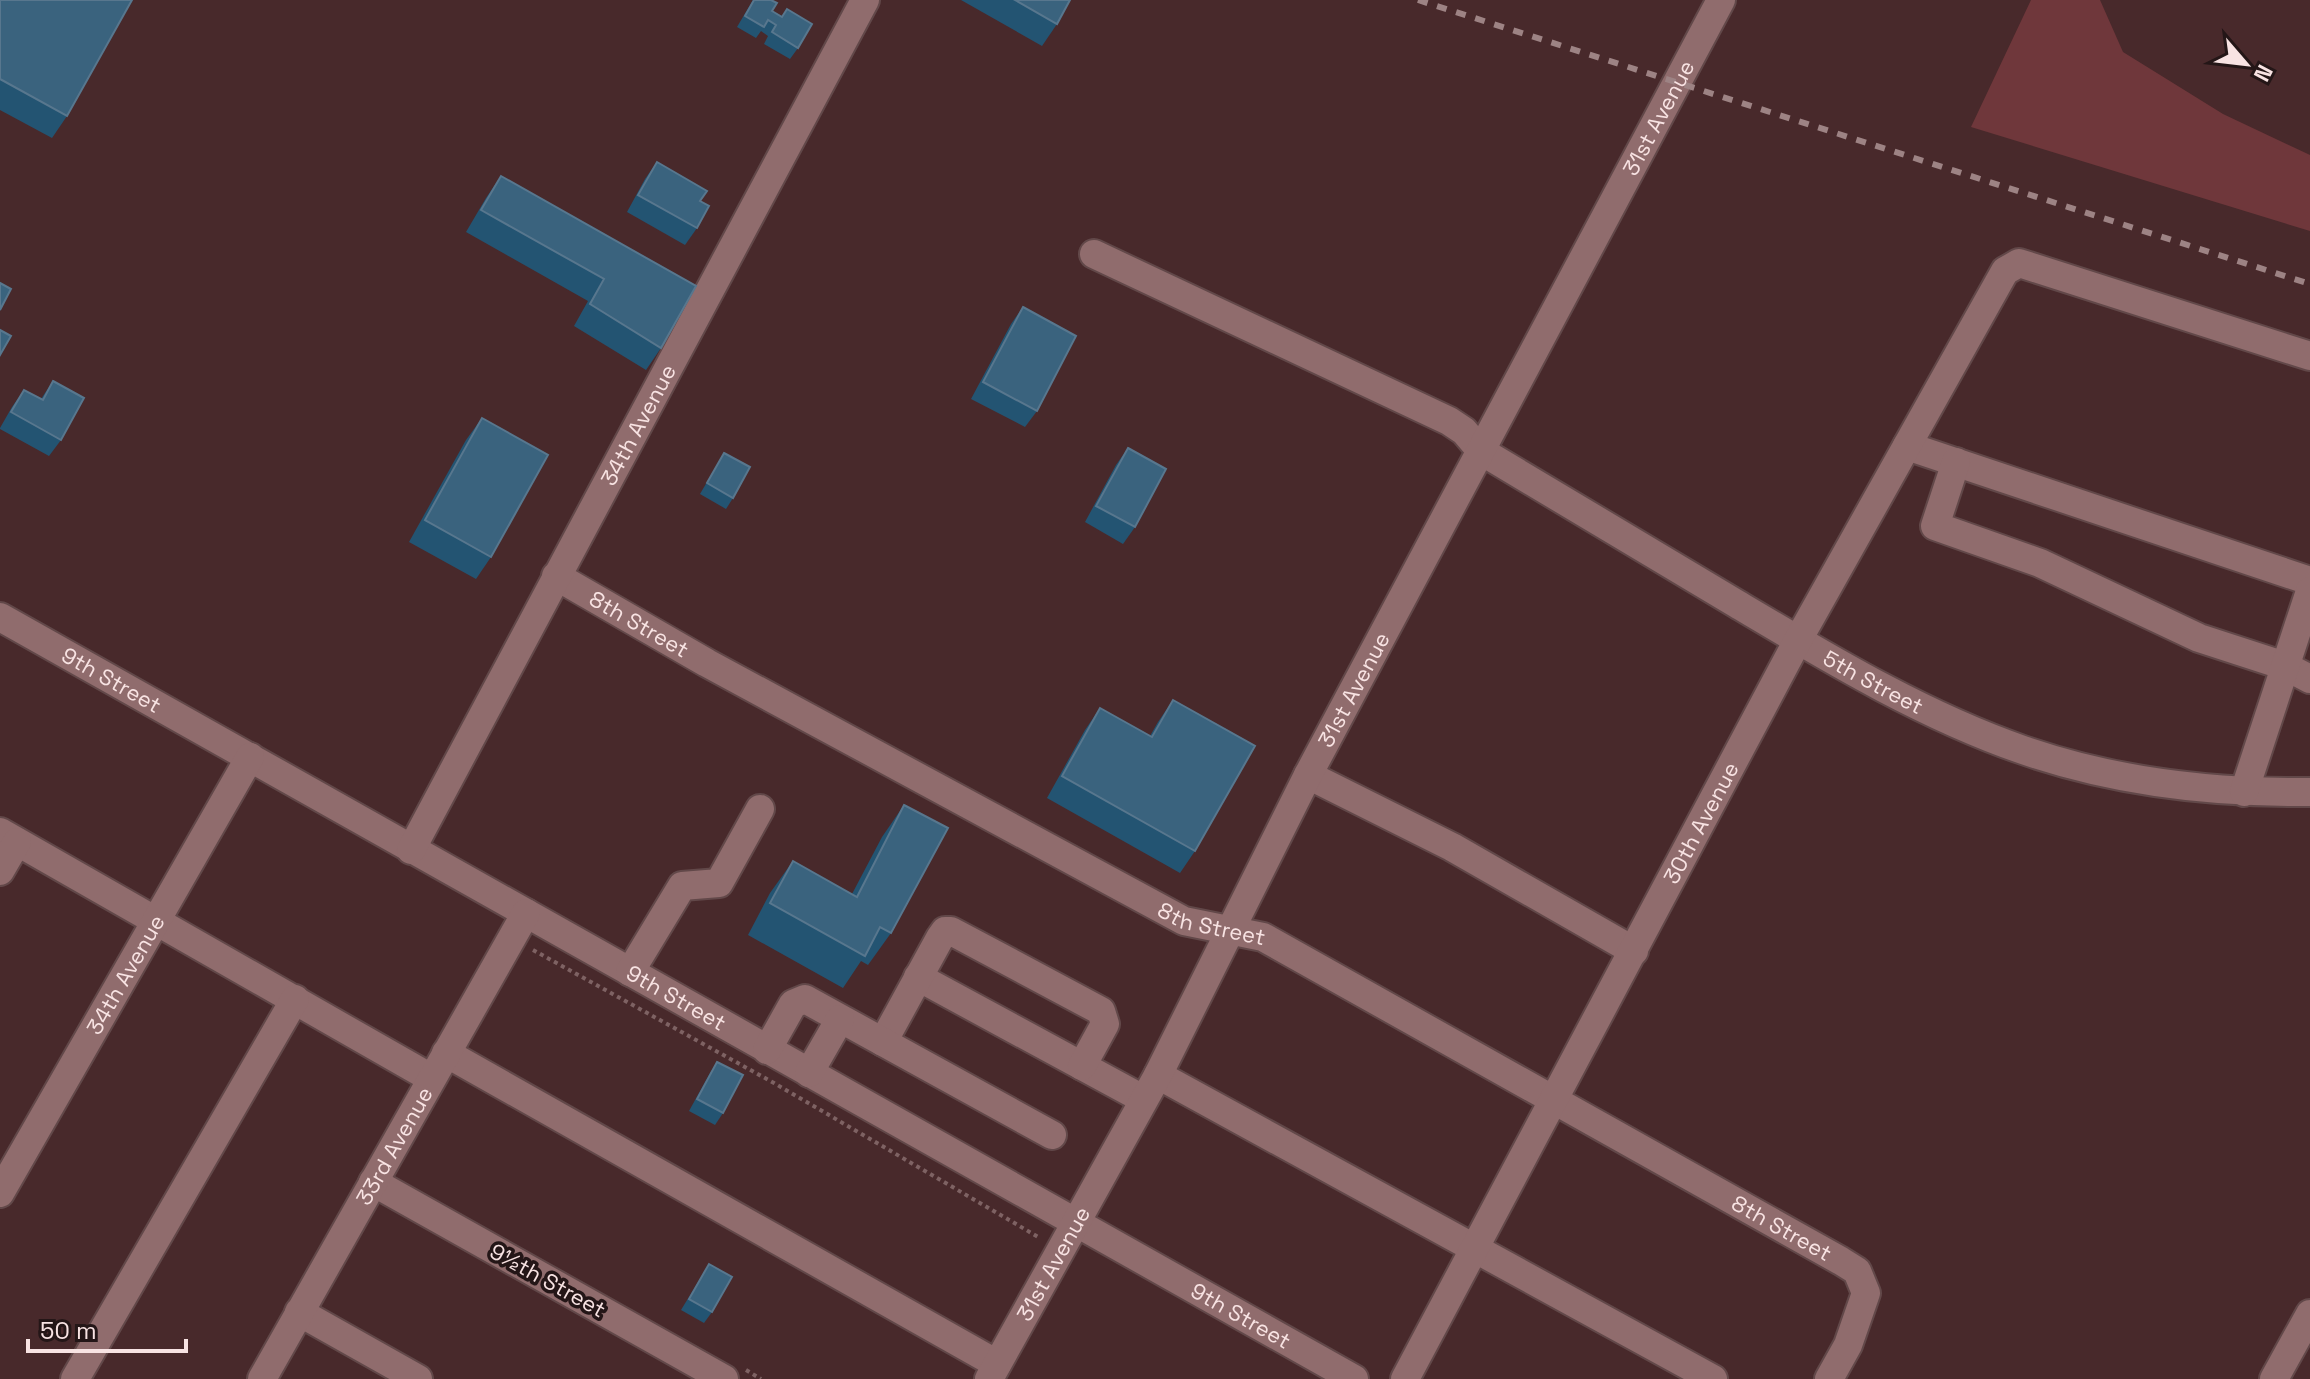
<svg xmlns="http://www.w3.org/2000/svg" width="2310" height="1379" font-family="'Space Grotesk',sans-serif">
<style>
.green{fill:#6f373b}
.lines{fill:none;stroke-linecap:round;stroke-linejoin:round}
.minor-casing{stroke:#624849;stroke-width:32}
.path{stroke:#7e6263;stroke-width:4;stroke-dasharray:4 4;stroke-linecap:butt}
.minor{stroke:#906c6d;stroke-width:28}
.rail{stroke:#9d8384;stroke-width:6;stroke-dasharray:10 10;stroke-linecap:butt}
.wall{fill:#235472}
.building{fill:#3a637e;stroke:#58778e;stroke-width:2}
.labels{text-anchor:middle;stroke-width:7;stroke-linejoin:round;paint-order:stroke}
.street-label{font-size:22px;fill:#f8e3e3;stroke:#241617}
</style>
<rect width="100%" height="100%" fill="#48292b"/>
<path class="green" d="M2031,0H2100L2123,52L2223,114L2310,155V231L1971,127Z"/>
<g class="lines">
<g class="minor-casing">
<g id="minor">
<path id="s1" d="M1094,254L1449,421L1464,431L1481,451C1566,502 1652,553 1737,604C1828,658 1922,715 2023,750C2115,782 2213,793 2310,792"/>
<path d="M1907,446L2310,581"/>
<path d="M1956,462L1935,526L2040,563L2199,638L2285,666L2310,679"/>
<path id="s2" d="M556,576L707,663L1184,921L1263,937L1841,1261L1857,1271L1866,1293L1848,1345L1829,1379"/>
<path id="s3" d="M0,617L1354,1379"/>
<path d="M1308,775L1452,847L1634,951"/>
<path d="M2244,792L2310,591"/>
<path d="M0,832L431,1078"/>
<path id="s4" d="M411,850L865,0"/>
<path d="M0,871L17,842"/>
<path d="M630,972L682,886L719,883L760,809"/>
<path d="M918,977L1143,1099"/>
<path d="M883,1042L940,938L945,931H951L1101,1011L1105,1024L1082,1066"/>
<path d="M767,1050L793,1004L805,999L1052,1135"/>
<path d="M446,1053L997,1364"/>
<path d="M809,1073L840,1019"/>
<path d="M1158,1075L1713,1379"/>
<path d="M373,1182L724,1379"/>
<path id="s5" d="M0,1193L250,757"/>
<path d="M299,1312L418,1379"/>
<path d="M75,1379L295,999"/>
<path id="s6" d="M262,1379L526,913"/>
<path id="s7" d="M989,1379L1158,1075L1308,775L1721,0"/>
<path id="s8" d="M1405,1379L1798,640L2005,271L2019,263L2310,356"/>
<path d="M2274,1379L2310,1314"/>
</g>
</g>
<g class="path">
<path d="M533,950L774,1083L1040,1238"/>
<path d="M746,1370L761,1379"/>
</g>
<use href="#minor" class="minor"/>
<path class="rail" d="M1418,0L2310,284"/>
</g>
<g class="wall">
<path d="M0,0L67,116L52,138L0,110Z"/>
<path d="M753,0H771L772,11L782,16L787,9L798,48L790,59L764,44L768,36L761,31L756,38L737,27Z"/>
<path d="M961,0H1070L1057,24L1042,46Z"/>
<path d="M657,162L700,201L697,228L685,245L627,212L645,179Z"/>
<path d="M501,176L696,286L661,348L646,370L574,326L588,301L466,232L486,198Z"/>
<path d="M1023,307L1037,411L1025,427L971,399L1011,324Z"/>
<path d="M53,381L61,440L49,456L0,429V428L12,407L24,390L41,399Z"/>
<path d="M482,418L491,557L476,579L409,542L466,440Z"/>
<path d="M1128,448L1135,527L1123,544L1085,522L1116,465Z"/>
<path d="M724,453L733,498L726,509L700,494Z"/>
<path d="M1173,700L1195,851L1180,873L1047,798L1085,730L1100,708L1150,736L1158,722Z"/>
<path d="M904,805L891,933L868,965L861,961L843,988L748,935L770,893L793,861L852,894L882,837Z"/>
<path d="M717,1062L723,1113L715,1125L689,1111L710,1073Z"/>
<path d="M709,1264L712,1312L704,1323L681,1310Z"/>
</g>
<g class="building">
<path d="M0,0H132L67,116L0,79Z"/>
<path d="M754,0H771L777,3L772,11L782,17L787,9L812,24L798,48L772,32L776,25L768,20L764,27L745,16Z"/>
<path d="M1015,0H1070L1057,24Z"/>
<path d="M657,162L707,191L700,201L709,206L697,228L638,195Z"/>
<path d="M501,176L696,286L661,348L590,304L604,279L481,210Z"/>
<path d="M0,283L11,289L0,310Z"/>
<path d="M1023,307L1076,336L1037,411L983,382Z"/>
<path d="M0,330L11,336L0,355Z"/>
<path d="M53,381L84,398L61,440L11,412L24,390L43,400Z"/>
<path d="M482,418L548,455L491,557L425,520Z"/>
<path d="M1128,448L1166,469L1135,527L1096,506Z"/>
<path d="M724,453L750,467L733,498L707,483Z"/>
<path d="M1173,700L1255,746L1195,851L1062,776L1100,708L1152,737Z"/>
<path d="M904,805L948,828L891,933L880,927L865,956L770,903L793,861L857,897Z"/>
<path d="M717,1062L743,1075L723,1113L697,1099Z"/>
<path d="M709,1264L732,1277L712,1312L689,1299Z"/>
</g>
<g class="labels">
<g class="street-label">
<text dy="8" stroke="none"><textPath href="#s7" startOffset="1428">31st Avenue</textPath></text>
<text dy="8" stroke="none"><textPath href="#s4" startOffset="482">34th Avenue</textPath></text>
<text dy="8" stroke="none"><textPath href="#s2" startOffset="96">8th Street</textPath></text>
<text dy="8" stroke="none"><textPath href="#s3" startOffset="128">9th Street</textPath></text>
<text dy="8" stroke="none"><textPath href="#s1" startOffset="892">5th Street</textPath></text>
<text dy="8" stroke="none"><textPath href="#s7" startOffset="780">31st Avenue</textPath></text>
<text dy="8" stroke="none"><textPath href="#s8" startOffset="630">30th Avenue</textPath></text>
<text dy="8" stroke="none"><textPath href="#s2" startOffset="744">8th Street</textPath></text>
<text dy="8" stroke="none"><textPath href="#s5" startOffset="252">34th Avenue</textPath></text>
<text dy="8" stroke="none"><textPath href="#s3" startOffset="776">9th Street</textPath></text>
<text dy="8" stroke="none"><textPath href="#s6" startOffset="268">33rd Avenue</textPath></text>
<text dy="8" stroke="none"><textPath href="#s2" startOffset="1392">8th Street</textPath></text>
<text dy="8" stroke="none"><textPath href="#s7" startOffset="132">31st Avenue</textPath></text>
<text transform="translate(548 1280) rotate(29)" y="8">9½th Street</text>
<text dy="8" stroke="none"><textPath href="#s3" startOffset="1424">9th Street</textPath></text>
</g>
</g>
<g transform="translate(2246 64) rotate(118)" stroke="#241617" stroke-width="6" paint-order="stroke">
<path d="M0-6L14 30L0 20L-14 30Z" fill="#f8e3e3"/>
<text y="-12" font-size="22" font-weight="bold" text-anchor="middle" fill="#f8e3e3">N</text>
</g>
<path d="M28 1339v12h158v-12" fill="none" stroke="#f8e3e3" stroke-width="4"/>
<text x="40" y="1339" font-size="24" fill="#f8e3e3" stroke="#241617" stroke-width="6" paint-order="stroke">50 m</text>
</svg>
